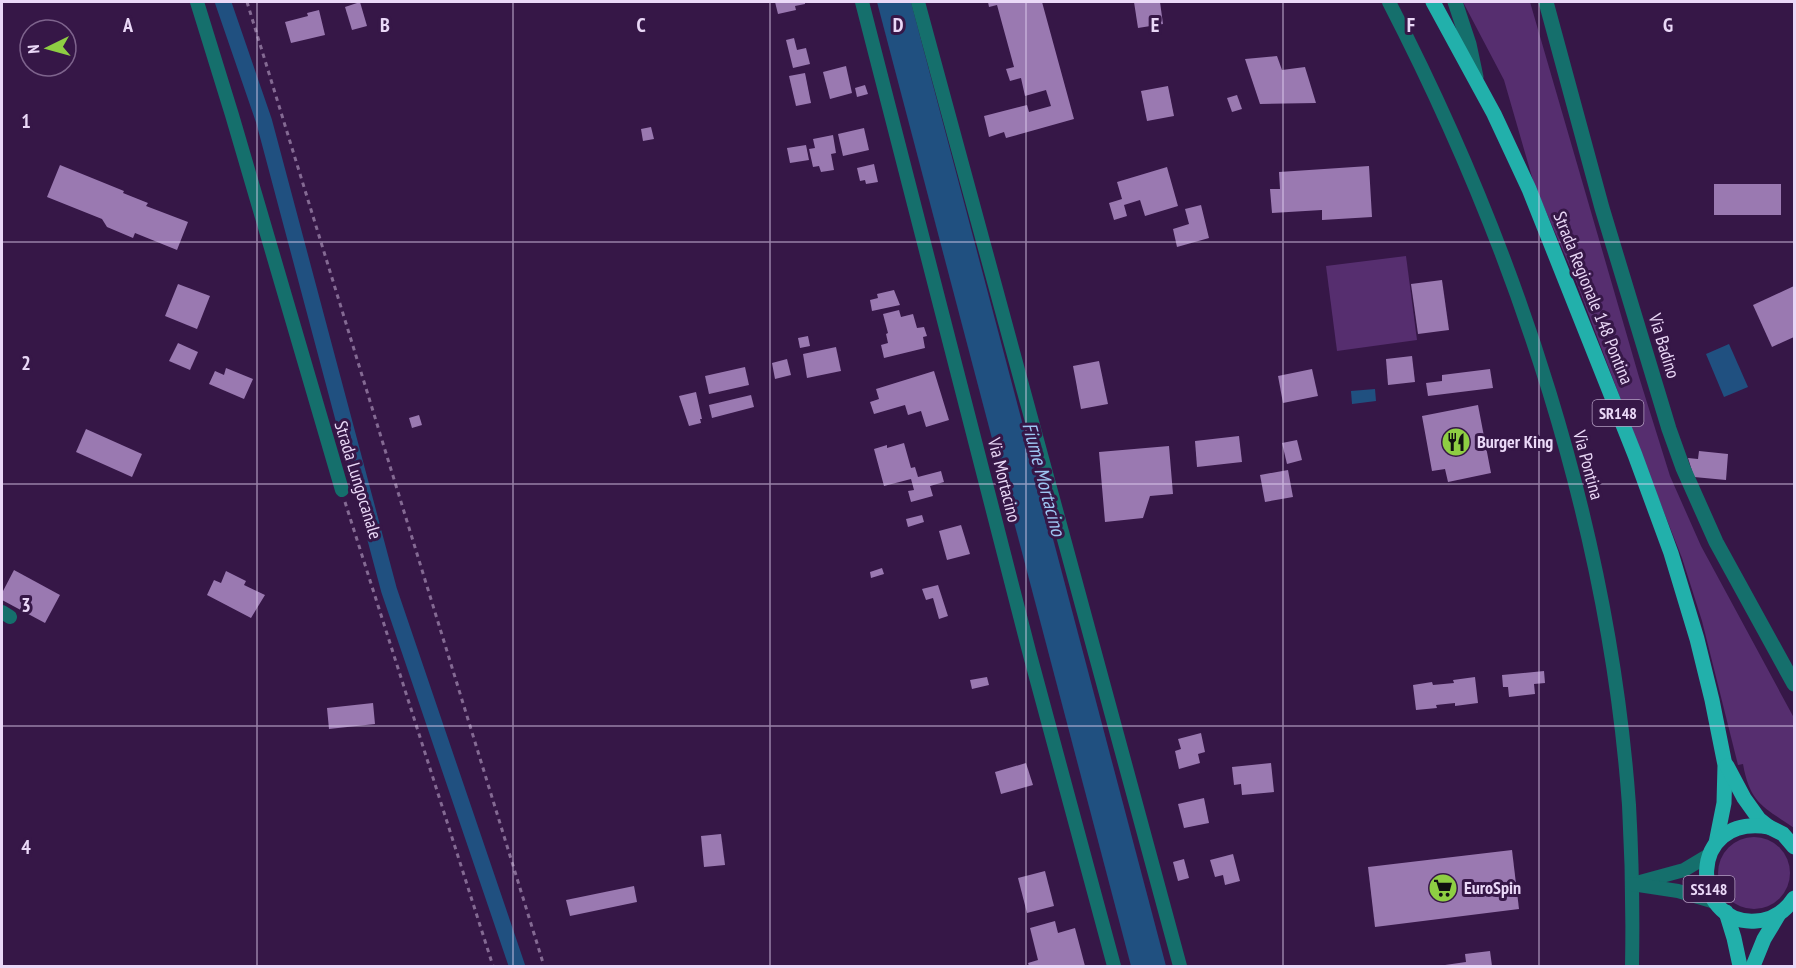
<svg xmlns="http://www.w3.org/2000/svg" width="1796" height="968" font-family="'PT Sans Narrow',sans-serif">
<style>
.green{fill:#562e6f}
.water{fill:#205080}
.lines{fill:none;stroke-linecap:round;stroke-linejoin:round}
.canal{stroke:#205080;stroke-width:16}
.building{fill:#9a79b1}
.path{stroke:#846a93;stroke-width:3;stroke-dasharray:4.5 4.5;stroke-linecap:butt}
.minor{stroke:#156f6c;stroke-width:14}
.tertiary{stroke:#156f6c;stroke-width:15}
.primary{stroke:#22b0ab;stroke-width:15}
.grid{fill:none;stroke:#ead8f7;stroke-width:1.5;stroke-opacity:0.55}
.labels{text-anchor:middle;stroke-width:6;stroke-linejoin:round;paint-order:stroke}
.shield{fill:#361747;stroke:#b49ec2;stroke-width:1.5}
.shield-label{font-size:16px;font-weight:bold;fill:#ead8f7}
.street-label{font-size:18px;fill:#ead8f7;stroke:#361747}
.poi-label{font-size:18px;font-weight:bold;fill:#ead8f7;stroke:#361747;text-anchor:start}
.water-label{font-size:20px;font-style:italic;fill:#9ec6f2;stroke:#361747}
.grid-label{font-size:20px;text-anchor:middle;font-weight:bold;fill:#ead8f7;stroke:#361747;stroke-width:6;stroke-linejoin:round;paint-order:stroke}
</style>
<rect width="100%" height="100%" fill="#361747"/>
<g class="green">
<path d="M1463,2H1530L1639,377L1670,476L1701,546L1794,718V828C1764,807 1750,804 1743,764L1738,765L1702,621L1682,558L1656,492L1574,276L1534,184L1504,80Z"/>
<path d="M1406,256L1417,340L1337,351L1326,266Z"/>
<circle cx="1754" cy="873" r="36"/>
</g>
<g class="water">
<path d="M877,2H911L1166,966H1131Z"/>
<path d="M1729,344L1748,387L1724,397L1706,354Z"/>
<path d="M1375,389L1376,401L1352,404L1351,391Z"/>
</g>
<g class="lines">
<path class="canal" d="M223,2L264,121L389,590L517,966"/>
</g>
<g class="building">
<path d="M360,2L367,26L352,30L345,7Z"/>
<path d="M775,2H805V4L795,6L796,10L778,14Z"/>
<path d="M988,2H1042L1074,119L1006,138L1004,132L989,137L984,116L1027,105L1029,112L1051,106L1046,90L1025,96L1021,78L1010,81L1006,69L1014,67L997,5L989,7Z"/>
<path d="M1134,2H1160L1163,24L1138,28Z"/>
<path d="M319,10L325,35L291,43L285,22L308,16L307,13Z"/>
<path d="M794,38L797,50L806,48L810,64L793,68L786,40Z"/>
<path d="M1277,56L1282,70L1305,67L1316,103L1260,104L1245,59Z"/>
<path d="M846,66L852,93L830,99L823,72Z"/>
<path d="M805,73L811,103L796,106L789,76Z"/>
<path d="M865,85L868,94L857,97L855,88Z"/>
<path d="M1168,86L1174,116L1147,121L1141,91Z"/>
<path d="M1237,95L1242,109L1232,112L1227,98Z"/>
<path d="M651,127L654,139L643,141L641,129Z"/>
<path d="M864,128L869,150L843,156L838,134Z"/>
<path d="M833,135L836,153L831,154L834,170L821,172L819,166L813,167L809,149L815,148L813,139Z"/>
<path d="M806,145L809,160L790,163L787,148Z"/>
<path d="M874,164L878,182L866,184L865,180L860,181L857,168Z"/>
<path d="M60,165L124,191L123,193L148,203L146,206L188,222L177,250L135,233L133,238L107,227L102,219L47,197Z"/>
<path d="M1369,166L1372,217L1322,220V210L1272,213L1270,189H1280L1279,172Z"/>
<path d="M1167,167L1178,206L1145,216L1140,200L1124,205L1127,216L1114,220L1109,203L1122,199L1117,182Z"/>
<rect x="1714" y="184" width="67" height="31"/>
<path d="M1201,205L1209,238L1177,247L1173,229L1189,224L1185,209Z"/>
<path d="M1442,280L1449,330L1418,334L1411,284Z"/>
<path d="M178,284L210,296L197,329L165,316Z"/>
<path d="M1794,286V337L1772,347L1753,305Z"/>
<path d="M894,290L900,305L872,311L870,300L878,298L877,294Z"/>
<path d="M899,310L901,317L913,314L917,328L924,327L927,336L923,337L925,348L884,358L881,345L888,343L886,334L888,333L883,314Z"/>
<path d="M808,336L810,346L800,348L798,338Z"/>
<path d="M178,343L198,352L190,370L169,361Z"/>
<path d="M836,347L841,371L807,378L803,354Z"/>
<path d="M1412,356L1415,382L1388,385L1386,359Z"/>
<path d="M787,359L791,375L775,379L772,363Z"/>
<path d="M1099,361L1108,404L1081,409L1073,366Z"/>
<path d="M745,367L749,385L709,394L705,376Z"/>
<path d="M226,368L253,379L244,399L209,384L215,371L224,375Z"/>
<path d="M1312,369L1318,396L1283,403L1278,376Z"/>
<path d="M1490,369L1493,388L1428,396L1426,383L1442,381V375Z"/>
<path d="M934,371L949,420L926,427L921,411L908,415L905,405L874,414L870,402L879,399L876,389Z"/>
<path d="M696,392L702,419H700L701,423L689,426L679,396Z"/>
<path d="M751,395L754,407L712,418L709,405Z"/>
<path d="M1478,405L1491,473L1448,482L1445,469L1432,471L1422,416Z"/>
<path d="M419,415L422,425L412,428L409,418Z"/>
<path d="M86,429L142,454L132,477L76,452Z"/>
<path d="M1239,436L1242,462L1197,467L1195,441Z"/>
<path d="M1297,440L1302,460L1287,464L1282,443Z"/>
<path d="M904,443L911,468L915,467L918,477L941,471L944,482L930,486L933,496L911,502L908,491L914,490L911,479L884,486L874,449L887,445V448Z"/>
<path d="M1169,446L1173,494L1150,496L1143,518L1105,522L1099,452Z"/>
<path d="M1699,451L1728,454L1726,480L1694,477L1688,458L1698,459Z"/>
<path d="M1288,470L1293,497L1265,502L1260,475Z"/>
<path d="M922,515L924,522L908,527L906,519Z"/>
<path d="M961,525L970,554L947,560L939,531Z"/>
<path d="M882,568L884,574L871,578L870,572Z"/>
<path d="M14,570L60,595L45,623L2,600V593Z"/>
<path d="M226,571L246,581L244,585L265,595L251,618L207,595L214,580L221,583Z"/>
<path d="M938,585L948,616L939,619L933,598L926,600L922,589Z"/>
<path d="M1544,671L1545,683L1534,684L1535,694L1509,697L1508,687H1503L1502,675Z"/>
<path d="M987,677L989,685L972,689L970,680Z"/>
<path d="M1475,677L1478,703L1455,706V703L1436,705L1437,708L1416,710L1413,685L1432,682L1433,685L1454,683L1453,680Z"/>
<path d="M373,703L375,724L329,729L327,708Z"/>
<path d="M1201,733L1205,752L1198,754L1200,763L1179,769L1175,751L1181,749L1178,739Z"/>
<path d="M1026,763L1033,785L1001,794L995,772Z"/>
<path d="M1271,763L1274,792L1242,795L1241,784L1234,785L1232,767Z"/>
<path d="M1204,798L1209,823L1184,828L1178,804Z"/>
<path d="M721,834L725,865L704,867L701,836Z"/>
<path d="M1512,850L1519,909L1375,927L1368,867Z"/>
<path d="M1233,854L1240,881L1225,885L1223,875L1215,877L1210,860Z"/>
<path d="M1184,859L1189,878L1178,881L1173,862Z"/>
<path d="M1045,871L1054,906L1027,913L1018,878Z"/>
<path d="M634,886L637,902L570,916L566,900Z"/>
<path d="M1055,921L1058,933L1075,928L1085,966H1029L1028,963L1038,960L1030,928Z"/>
<path d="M1490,951L1492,966H1445V965L1466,962L1465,954Z"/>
</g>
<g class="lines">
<g class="path">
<path d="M247,2L544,966"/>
<path d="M345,502L493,966"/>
</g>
<g class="minor">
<path d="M197,2L232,115L342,490"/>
<path d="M862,2L1030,655L1114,966"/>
<path d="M918,2L1180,966"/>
<path d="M1389,2C1516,248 1609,527 1629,805C1632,859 1633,913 1632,966"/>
<path d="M2,612L10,617"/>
<path d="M1640,882L1684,870L1709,855"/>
<path d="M1632,884L1678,891L1715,902"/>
</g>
<g class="tertiary">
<path d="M1455,2L1469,44L1476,77"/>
<path d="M1546,2L1602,208L1669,429L1683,468L1716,542L1794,684"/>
</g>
<g class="primary">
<path d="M1433,2L1494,114L1529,189L1635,455L1671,553L1697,639L1712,700L1725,765L1724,803L1716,843"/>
<path d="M1727,766L1744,798L1759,819L1769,827L1783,834L1794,847"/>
<path d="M1769,827C1686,813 1690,926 1756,921C1773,920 1785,912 1794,898"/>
<path d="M1726,912L1734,938L1740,966"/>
<path d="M1753,966L1764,939L1779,914"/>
</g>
</g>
<path class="grid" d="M257,2V966M513,2V966M770,2V966M1026,2V966M1283,2V966M1539,2V966M2,242H1794M2,484H1794M2,726H1794"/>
<defs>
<g id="restaurant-disc" transform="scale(1.5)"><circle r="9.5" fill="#8ece43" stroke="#361747"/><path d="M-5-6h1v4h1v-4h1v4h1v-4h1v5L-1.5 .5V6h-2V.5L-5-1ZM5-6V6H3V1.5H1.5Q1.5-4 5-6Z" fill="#111"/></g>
<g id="supermarket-disc" transform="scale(1.5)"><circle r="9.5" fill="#8ece43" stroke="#361747"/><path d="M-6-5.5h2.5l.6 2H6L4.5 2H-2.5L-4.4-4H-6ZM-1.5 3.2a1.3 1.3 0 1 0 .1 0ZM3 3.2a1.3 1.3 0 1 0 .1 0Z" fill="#111"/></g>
</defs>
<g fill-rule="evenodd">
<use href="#restaurant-disc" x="1456" y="442"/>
<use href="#supermarket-disc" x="1443" y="888"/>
</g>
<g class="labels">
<g class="shield">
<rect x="1592.5" y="400" width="51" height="26" rx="4.5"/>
<rect x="1683.5" y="876" width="51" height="26" rx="4.5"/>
</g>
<g class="shield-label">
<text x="1618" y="419">SR148</text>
<text x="1709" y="895">SS148</text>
</g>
<g class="street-label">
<text transform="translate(1593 298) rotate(68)" y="6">Strada Regionale 148 Pontina</text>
<text transform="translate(1664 346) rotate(73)" y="6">Via Badino</text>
<text transform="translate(1588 465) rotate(75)" y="6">Via Pontina</text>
<text transform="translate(358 480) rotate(73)" y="6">Strada Lungocanale</text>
<text transform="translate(1004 480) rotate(76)" y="6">Via Mortacino</text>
</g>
<g class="poi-label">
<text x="1477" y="448">Burger King</text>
<text x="1464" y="894">EuroSpin</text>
</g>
<g class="water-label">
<text transform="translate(1044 479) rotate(75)" y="7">Fiume Mortacino</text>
</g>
</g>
<g class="grid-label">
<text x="128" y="32">A</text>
<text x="385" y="32">B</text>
<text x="641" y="32">C</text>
<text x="898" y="32">D</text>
<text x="1155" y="32">E</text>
<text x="1411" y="32">F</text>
<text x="1668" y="32">G</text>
<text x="26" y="128">1</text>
<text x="26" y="370">2</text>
<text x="26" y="612">3</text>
<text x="26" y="854">4</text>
</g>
<rect width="1796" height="968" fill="none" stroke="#ead8f7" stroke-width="6"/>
<g transform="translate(48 48) rotate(265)"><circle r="28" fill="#361747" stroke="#7e648d" stroke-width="1.5"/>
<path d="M0-4.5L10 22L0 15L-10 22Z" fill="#8ece43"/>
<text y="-9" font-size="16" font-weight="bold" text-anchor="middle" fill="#ead8f7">N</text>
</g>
</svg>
